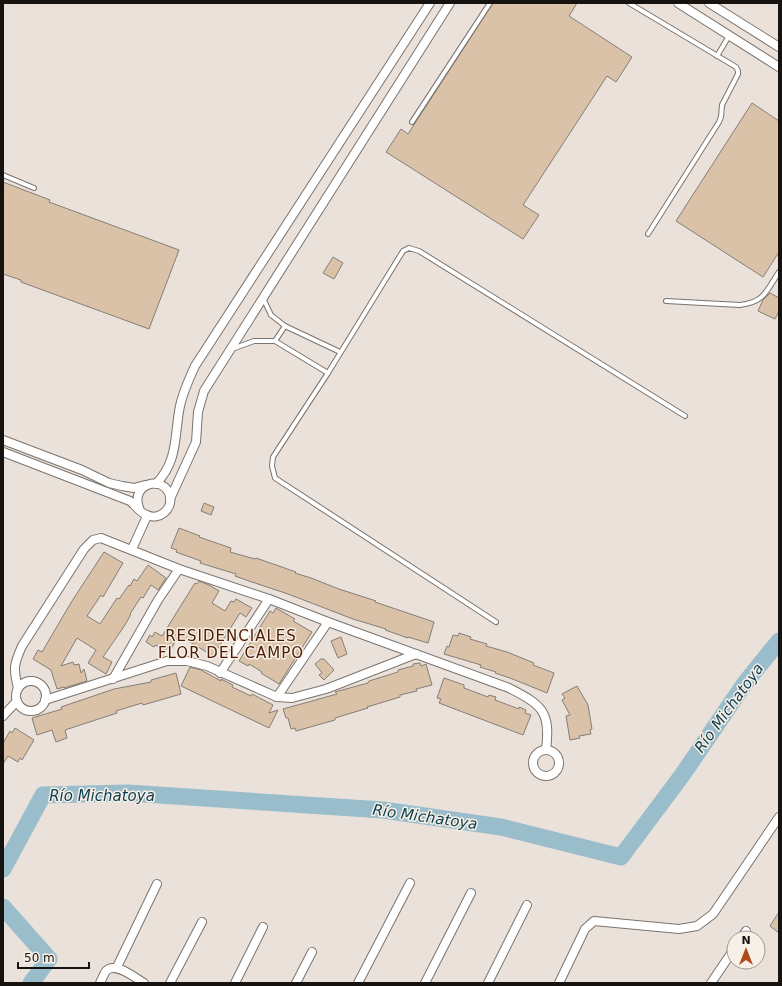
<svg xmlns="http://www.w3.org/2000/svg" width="782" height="986" font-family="'DejaVu Sans',sans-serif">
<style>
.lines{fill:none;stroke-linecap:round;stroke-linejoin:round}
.river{stroke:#9abdcc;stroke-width:17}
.building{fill:#dac2a9;stroke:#857e76}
.lane-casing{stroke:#7b736c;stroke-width:6}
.street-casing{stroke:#7b736c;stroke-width:10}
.lane{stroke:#fff;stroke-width:4}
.street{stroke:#fff;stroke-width:8}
.labels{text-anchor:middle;stroke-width:3;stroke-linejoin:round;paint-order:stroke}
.neighbourhood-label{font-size:15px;letter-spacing:1px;fill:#4a1a04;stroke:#f8efe7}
.water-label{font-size:15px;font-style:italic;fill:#0a3d4e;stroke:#f8efe7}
</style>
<rect width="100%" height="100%" fill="#eae2da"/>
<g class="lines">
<g class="river">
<path d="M3,869L43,795L128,793L383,810L501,827L621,857L683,774L745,683L779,641"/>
<path d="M3,907L49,959L31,983"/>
</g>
</g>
<g class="building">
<path d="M493,3H577L569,16L632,57L616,82L607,76L523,205L539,215L523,239L386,152L401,129L408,134Z"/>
<path d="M752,103L779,121V252L763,277L676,221Z"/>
<path d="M3,182L50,200L49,202L179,250L149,329L21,282V280L3,274Z"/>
<path d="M333,257L343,263L334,279L323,273Z"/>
<path d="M770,293L779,298V311L775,319L758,311L763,300Z"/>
<path d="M204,503L214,507L211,515L201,511Z"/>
<path d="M179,528L200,536L199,537L231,548L230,552L255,559L256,558L296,572L295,573L311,578L339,589L376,601L375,602L434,622L428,643L408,637V638L385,630L386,629L353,619L288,594L249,581L235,576L236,574L200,563L201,561L176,552L177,550L171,548Z"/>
<path d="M104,552L123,563L103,597L101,595L87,616L100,624L117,598L119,599L129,585L130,586L134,579L137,581L148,565L166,578L158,590L151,585L143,598L141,597L130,614H131L125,625L103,657L112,662L106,674L88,663L96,650L77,638L61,666L73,662L74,665L79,664L81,673L84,669L87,681L64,688V687L57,689L51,670L33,659L38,650L42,652L72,601Z"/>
<path d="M199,581L209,585L219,591L212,603L225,611L231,601L234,602L236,599L252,608L246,617L240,613L213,656L185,639L183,642L177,638L171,649L168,647L165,651L156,645L154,647L146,642L150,635L152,637L155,632L162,636L195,583L197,584Z"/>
<path d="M276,608L295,619L293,621L312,632L279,684L261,673L262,672L249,664L248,666L239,661L270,611L273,613Z"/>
<path d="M459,633L471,637L470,639L487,644L486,646L507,652L534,663L533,665L554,673L547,693L510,678L495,673L496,672L480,667L481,665L444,654L447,646L449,647L453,635L458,636Z"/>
<path d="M341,637L347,654L338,658L331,641Z"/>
<path d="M321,659H324L334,670L324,680L319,675L322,673L315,664Z"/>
<path d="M420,663L421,666L426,664L432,685L416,689L417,691L400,695V697L367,707L368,708L335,718V720L296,731L295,728L291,729L288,718H286L283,709L337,694L335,692L368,683L369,681L398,672V670L413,666V664Z"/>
<path d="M190,667L201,670L221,681V679L233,685L232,687L251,696L252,694L273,705L269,713L278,710L269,728L181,686Z"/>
<path d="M176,673L181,694L143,705L142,703L116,711L117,713L65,730L67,738L56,742L52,730L37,735L32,718L62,709L61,707L114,689L151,682V680Z"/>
<path d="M444,678L464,685V688L488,697L489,695L496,697L495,700L519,709V707L526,710L525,713L531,715L523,735L439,703L441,699L437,698Z"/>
<path d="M577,686L588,705L592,729L590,730L591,734L579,736L580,738L570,740L566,716L570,715L562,700L565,698L562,694Z"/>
<path d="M15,728L34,740L22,760L20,758L18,762L8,756L3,764V743L10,731L12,733Z"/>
<path d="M779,912V933L770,926Z"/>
</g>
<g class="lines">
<g class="lane-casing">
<g id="lane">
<path d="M629,3L736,67L738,71V74L722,105L721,117L719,122L648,234"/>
<path d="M717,56L729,36"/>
<path d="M412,122L490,3"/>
<path d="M3,175L34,188"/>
<path d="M263,298L271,315L285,326L340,352"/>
<path d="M666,301L740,305C765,302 766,291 779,272"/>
<path d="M275,341L285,326"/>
<path d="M232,349L254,341H275L328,373"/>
<path d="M496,622L275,478L272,466L273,457L328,373L403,251L409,248L419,251L685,416"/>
</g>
</g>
<g class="street-casing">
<g id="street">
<path d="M678,3L779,67"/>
<path d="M709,3L779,47"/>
<path d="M3,440L82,470L109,483L122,486L134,488L145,485"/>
<path d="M3,452L130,501C135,505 140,513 147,515C159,521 173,509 170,496C164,474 130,483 139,508"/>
<path d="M156,484C179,460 174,435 180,406C183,392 189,379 195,366L430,3"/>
<path d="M170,499L196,442L198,412L204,391L450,3"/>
<path d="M132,549L147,516"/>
<path d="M220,673L269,599"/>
<path d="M113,679L158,600L179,569"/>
<circle cx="31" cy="696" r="15"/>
<path d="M18,688C13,668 14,664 22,646L84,549L93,540L101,538L179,569L269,599L328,622L509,688C542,705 551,711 546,750"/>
<path d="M277,697L328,622"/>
<path d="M45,700L167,661H187L207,666L277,697L292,698L326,689L416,654"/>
<path d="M3,716L17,701"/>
<circle cx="546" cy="763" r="13"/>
<path d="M741,938L746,931"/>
<path d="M117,967L157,884"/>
<path d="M100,983C102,979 104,974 106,971C115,961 135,978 144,983"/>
<path d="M170,983L202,922"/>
<path d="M235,983L263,927"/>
<path d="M296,983L312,952"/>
<path d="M358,983L410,883"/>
<path d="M425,983L471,893"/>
<path d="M488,983L527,905"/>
<path d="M559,983L585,929L594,921L679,929L697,926L713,914L779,817"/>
<path d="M711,983L734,949"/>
</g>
</g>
<use href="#lane" class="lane"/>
<use href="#street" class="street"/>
</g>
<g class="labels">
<g class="neighbourhood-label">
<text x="231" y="641">RESIDENCIALES<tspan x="231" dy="17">FLOR DEL CAMPO</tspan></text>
</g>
<g class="water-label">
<text transform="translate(729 708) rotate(-54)" y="5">Río Michatoya</text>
<text x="102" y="801">Río Michatoya</text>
<text transform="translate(425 817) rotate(8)" y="5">Río Michatoya</text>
</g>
</g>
<rect width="782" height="986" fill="none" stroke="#151210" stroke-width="8"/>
<g transform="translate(746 950)"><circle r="19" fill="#f8efe7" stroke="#9d9791"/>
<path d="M0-3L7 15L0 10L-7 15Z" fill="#af4a1b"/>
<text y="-6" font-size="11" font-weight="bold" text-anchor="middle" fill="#151210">N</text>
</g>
<path d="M18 962v6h71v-6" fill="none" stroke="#151210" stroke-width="2"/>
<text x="24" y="962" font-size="12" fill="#151210" stroke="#f8efe7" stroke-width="3" paint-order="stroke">50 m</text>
</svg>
